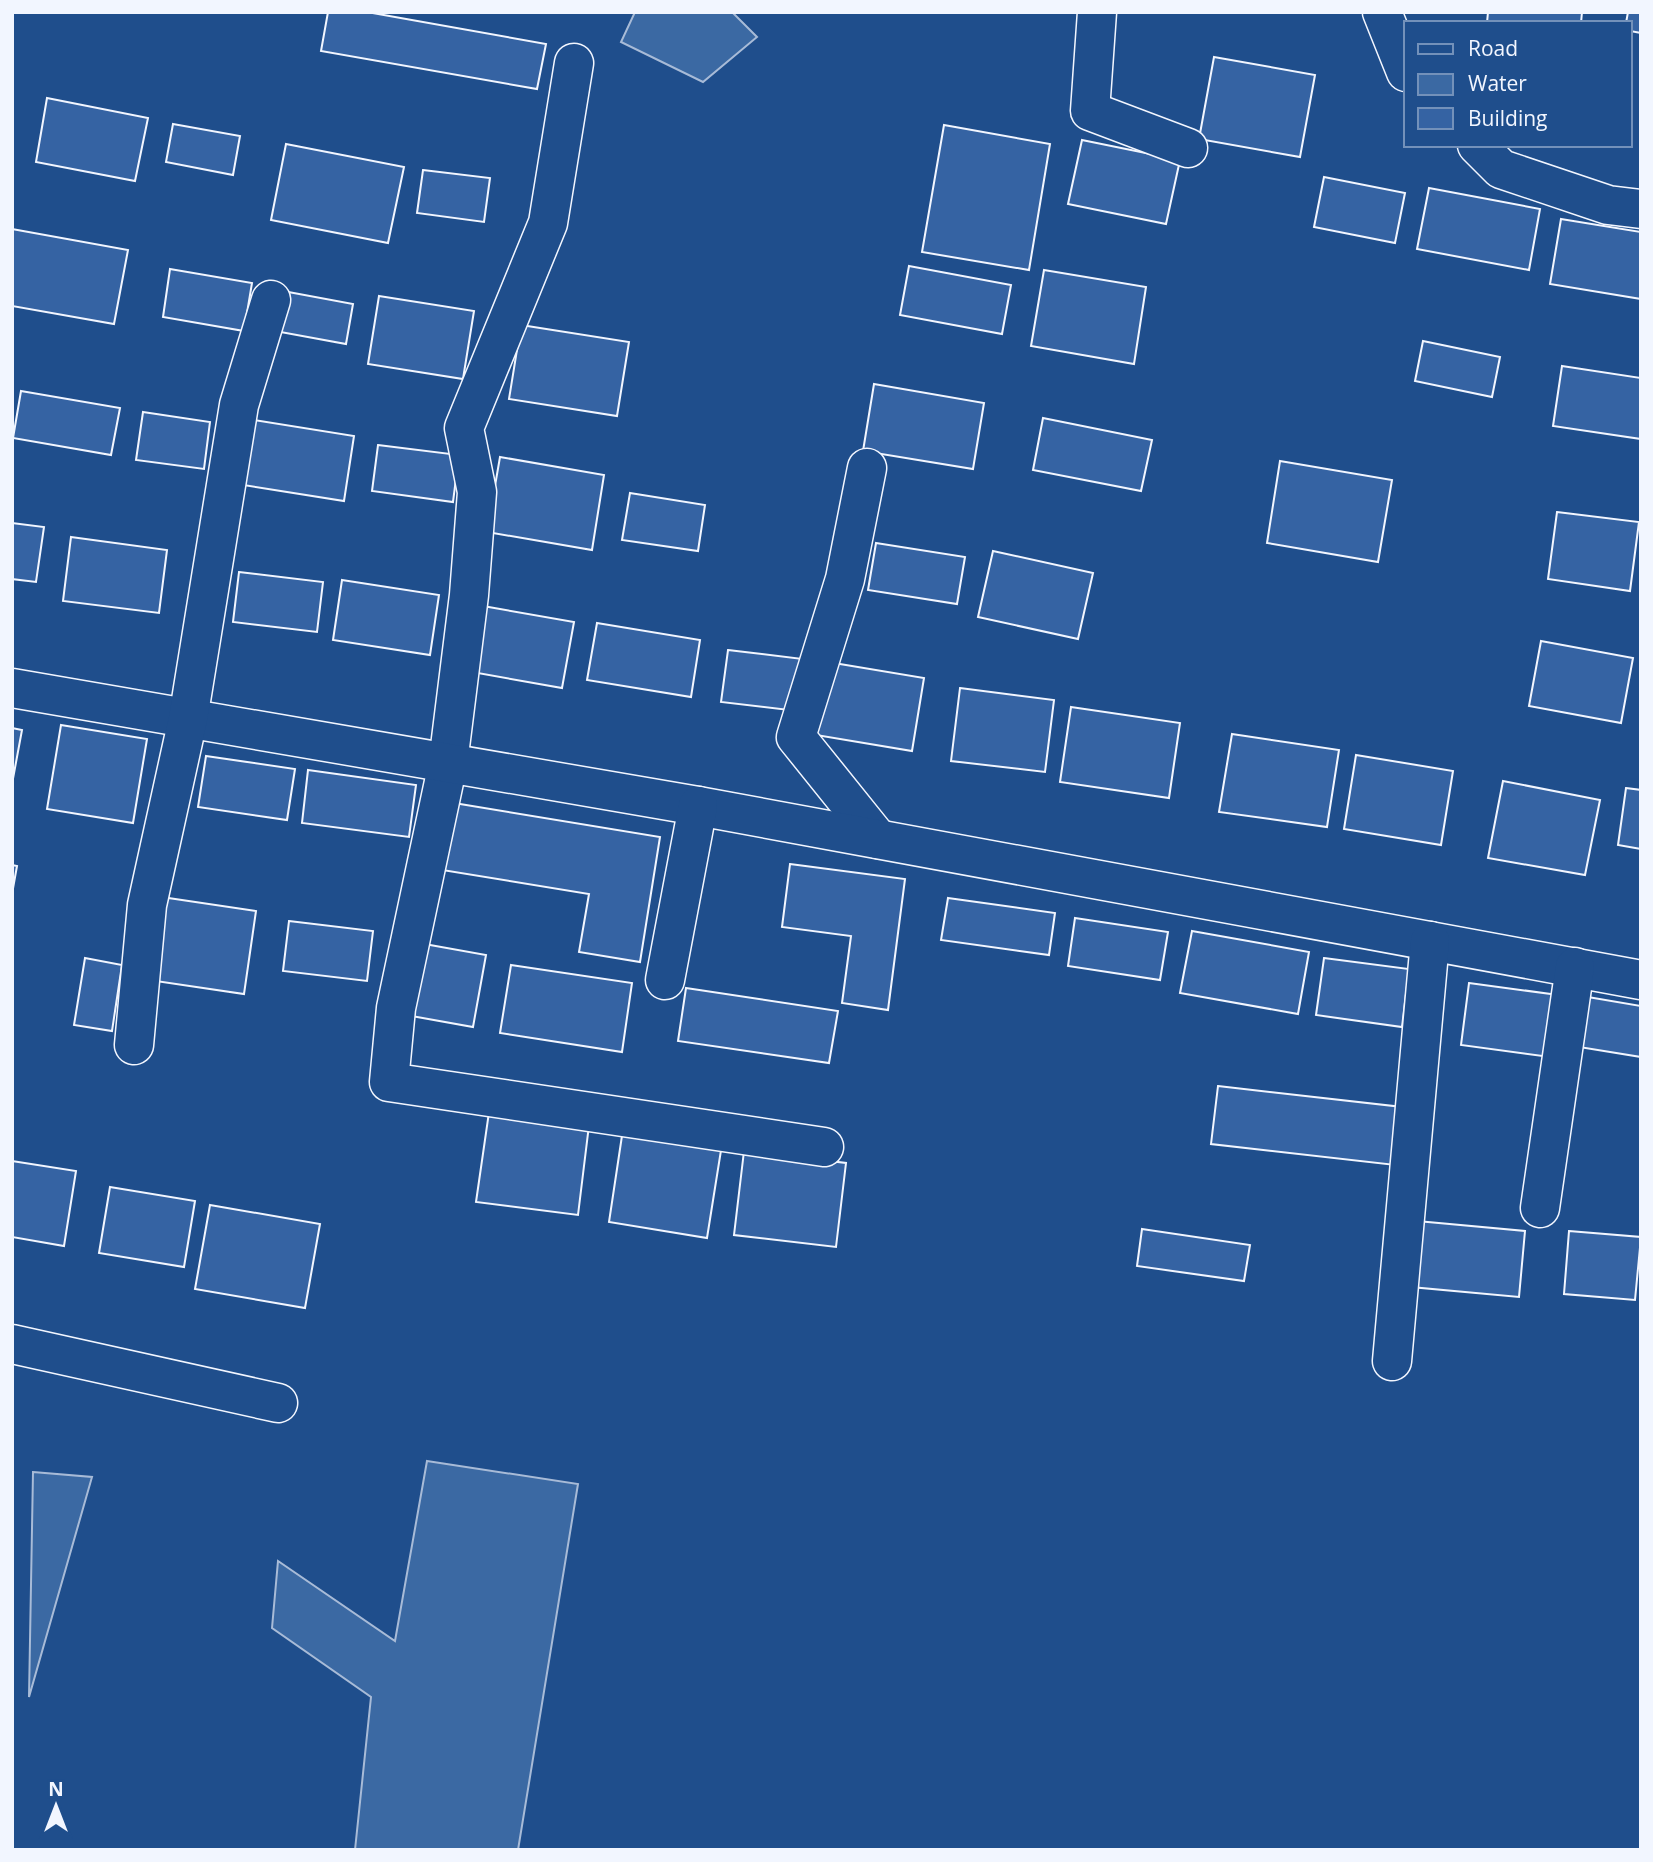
<svg xmlns="http://www.w3.org/2000/svg" width="1653" height="1862" font-family="'Open Sans',sans-serif">
<style>
.water{fill:#3b69a3;stroke:#a8bbd7;stroke-width:2}
.building{fill:#3563a3;stroke:#f2f6ff;stroke-width:2}
.lines{fill:none;stroke-linecap:round;stroke-linejoin:round}
.street-casing{stroke:#f2f6ff;stroke-width:41}
.street{stroke:#1f4e8c;stroke-width:38}
</style>
<rect width="100%" height="100%" fill="#1f4e8c"/>
<g class="water">
<path d="M635,12H732L757,37L703,82L621,42Z"/>
<path d="M427,1461L578,1484L518,1850H355L371,1697L272,1628L278,1561L395,1641Z"/>
<path d="M33,1472L92,1477L29,1697Z"/>
</g>
<g class="building">
<path d="M328,12H367L546,44L537,89L321,51Z"/>
<path d="M1488,12H1582L1581,23H1487Z"/>
<path d="M1628,12H1641V33L1630,31V23H1626Z"/>
<path d="M1214,57L1315,75L1300,157L1199,139Z"/>
<path d="M47,98L148,118L135,181L36,162Z"/>
<path d="M173,124L240,136L233,175L166,162Z"/>
<path d="M944,125L1050,144L1029,270L922,252Z"/>
<path d="M1082,140L1180,160L1166,224L1068,204Z"/>
<path d="M286,144L404,167L388,243L271,220Z"/>
<path d="M423,170L490,178L484,222L417,213Z"/>
<path d="M1324,177L1405,193L1395,243L1314,227Z"/>
<path d="M1429,188L1540,209L1529,270L1417,249Z"/>
<path d="M1561,219L1641,232V299L1550,284Z"/>
<path d="M12,229L128,250L114,324L12,306Z"/>
<path d="M909,266L1011,285L1002,334L900,315Z"/>
<path d="M170,269L252,283L244,331L163,317Z"/>
<path d="M1044,270L1146,287L1134,364L1031,346Z"/>
<path d="M283,291L353,304L346,344L275,331Z"/>
<path d="M379,296L474,311L463,379L368,364Z"/>
<path d="M521,325L629,342L617,416L509,399Z"/>
<path d="M1423,341L1500,357L1492,397L1415,381Z"/>
<path d="M1562,366L1641,378V439L1553,426Z"/>
<path d="M874,384L984,403L973,469L863,451Z"/>
<path d="M21,391L120,408L111,455L13,438Z"/>
<path d="M143,412L210,422L204,469L136,460Z"/>
<path d="M1043,418L1152,440L1141,491L1033,470Z"/>
<path d="M247,419L354,436L344,501L237,484Z"/>
<path d="M378,445L459,455L453,502L372,491Z"/>
<path d="M500,457L604,475L592,550L487,532Z"/>
<path d="M1280,461L1392,480L1378,562L1267,543Z"/>
<path d="M630,493L705,505L698,551L622,540Z"/>
<path d="M1557,512L1639,522L1630,591L1548,579Z"/>
<path d="M12,523L44,527L36,582L12,579Z"/>
<path d="M71,537L167,550L159,613L63,601Z"/>
<path d="M876,543L965,557L957,604L868,590Z"/>
<path d="M993,551L1093,573L1078,639L978,617Z"/>
<path d="M239,572L323,582L317,632L233,622Z"/>
<path d="M342,580L439,595L430,655L333,640Z"/>
<path d="M483,606L574,622L562,688L472,672Z"/>
<path d="M597,623L700,640L691,697L587,680Z"/>
<path d="M1541,641L1633,658L1621,723L1529,706Z"/>
<path d="M728,650L803,659L797,711L721,702Z"/>
<path d="M822,661L924,678L912,751L810,734Z"/>
<path d="M960,688L1054,700L1045,772L951,761Z"/>
<path d="M1071,707L1180,723L1169,798L1060,782Z"/>
<path d="M61,725L147,739L133,823L47,809Z"/>
<path d="M12,728L22,730L12,784Z"/>
<path d="M1232,734L1339,750L1327,827L1219,812Z"/>
<path d="M1356,755L1453,771L1441,845L1344,829Z"/>
<path d="M206,756L295,769L287,820L198,807Z"/>
<path d="M308,770L416,785L409,837L302,823Z"/>
<path d="M1503,781L1600,800L1585,875L1488,858Z"/>
<path d="M1626,788L1641,790V849L1618,845Z"/>
<path d="M448,802L660,837L640,962L579,952L589,894L436,869Z"/>
<path d="M790,864L905,879L888,1010L842,1003L851,936L782,927Z"/>
<path d="M12,865L17,866L12,894Z"/>
<path d="M155,896L256,911L244,994L142,979Z"/>
<path d="M948,898L1055,913L1049,955L941,940Z"/>
<path d="M1075,918L1168,932L1160,980L1068,966Z"/>
<path d="M289,921L373,931L367,981L283,971Z"/>
<path d="M1192,931L1309,952L1298,1014L1180,993Z"/>
<path d="M419,943L486,955L473,1027L406,1015Z"/>
<path d="M85,958L122,965L112,1031L74,1025Z"/>
<path d="M1324,958L1409,969L1402,1027L1316,1015Z"/>
<path d="M511,965L632,983L622,1052L500,1033Z"/>
<path d="M1469,983L1566,996L1557,1058L1461,1045Z"/>
<path d="M686,988L838,1011L829,1063L678,1041Z"/>
<path d="M1582,996L1641,1006V1057L1573,1046Z"/>
<path d="M1218,1086L1402,1107L1395,1165L1211,1144Z"/>
<path d="M489,1112L589,1125L578,1215L476,1202Z"/>
<path d="M623,1129L722,1144L707,1238L609,1222Z"/>
<path d="M744,1151L846,1163L836,1247L734,1235Z"/>
<path d="M12,1161L76,1171L64,1246L12,1237Z"/>
<path d="M110,1187L195,1201L184,1267L99,1253Z"/>
<path d="M210,1205L320,1224L305,1308L195,1289Z"/>
<path d="M1417,1221L1525,1231L1519,1297L1411,1287Z"/>
<path d="M1142,1229L1250,1245L1244,1281L1137,1266Z"/>
<path d="M1569,1231L1641,1237L1635,1300L1564,1294Z"/>
</g>
<g class="lines">
<g class="street-casing">
<g id="street">
<path d="M1097,12L1090,111L1188,148"/>
<path d="M1382,12L1406,72"/>
<path d="M574,63L548,223L464,428L477,492L469,595L448,763L396,1008L389,1082L824,1147"/>
<path d="M1477,145L1501,169L1608,205L1641,209"/>
<path d="M867,468L845,579L796,737L878,839"/>
<path d="M12,688L698,806L1641,980"/>
<path d="M665,980L698,806"/>
<path d="M134,1045L147,905L188,719L239,405L271,300"/>
<path d="M1540,1208L1575,967"/>
<path d="M12,1344L278,1403"/>
<path d="M1392,1361L1430,941"/>
</g>
</g>
<use href="#street" class="street"/>
</g>
<rect width="1653" height="1862" fill="none" stroke="#f2f6ff" stroke-width="28"/>
<rect x="1404" y="21" width="228" height="126" fill="#1f4e8c" stroke="#7391ba" stroke-width="2"/>
<rect x="1418" y="44" width="35" height="10" fill="#1f4e8c" stroke="#7391ba" stroke-width="2"/>
<text x="1468" y="56" font-size="21" fill="#f2f6ff">Road</text>
<rect x="1418" y="74" width="35" height="21" fill="#3b69a3" stroke="#7391ba" stroke-width="2"/>
<text x="1468" y="91" font-size="21" fill="#f2f6ff">Water</text>
<rect x="1418" y="108" width="35" height="21" fill="#3563a3" stroke="#7391ba" stroke-width="2"/>
<text x="1468" y="126" font-size="21" fill="#f2f6ff">Building</text>
<g transform="translate(56 1806)" stroke="#1f4e8c" stroke-width="5" paint-order="stroke">
<path d="M0-5L12 26L0 18L-12 26Z" fill="#f2f6ff"/>
<text y="-10" font-size="19" font-weight="bold" text-anchor="middle" fill="#f2f6ff">N</text>
</g>
</svg>
